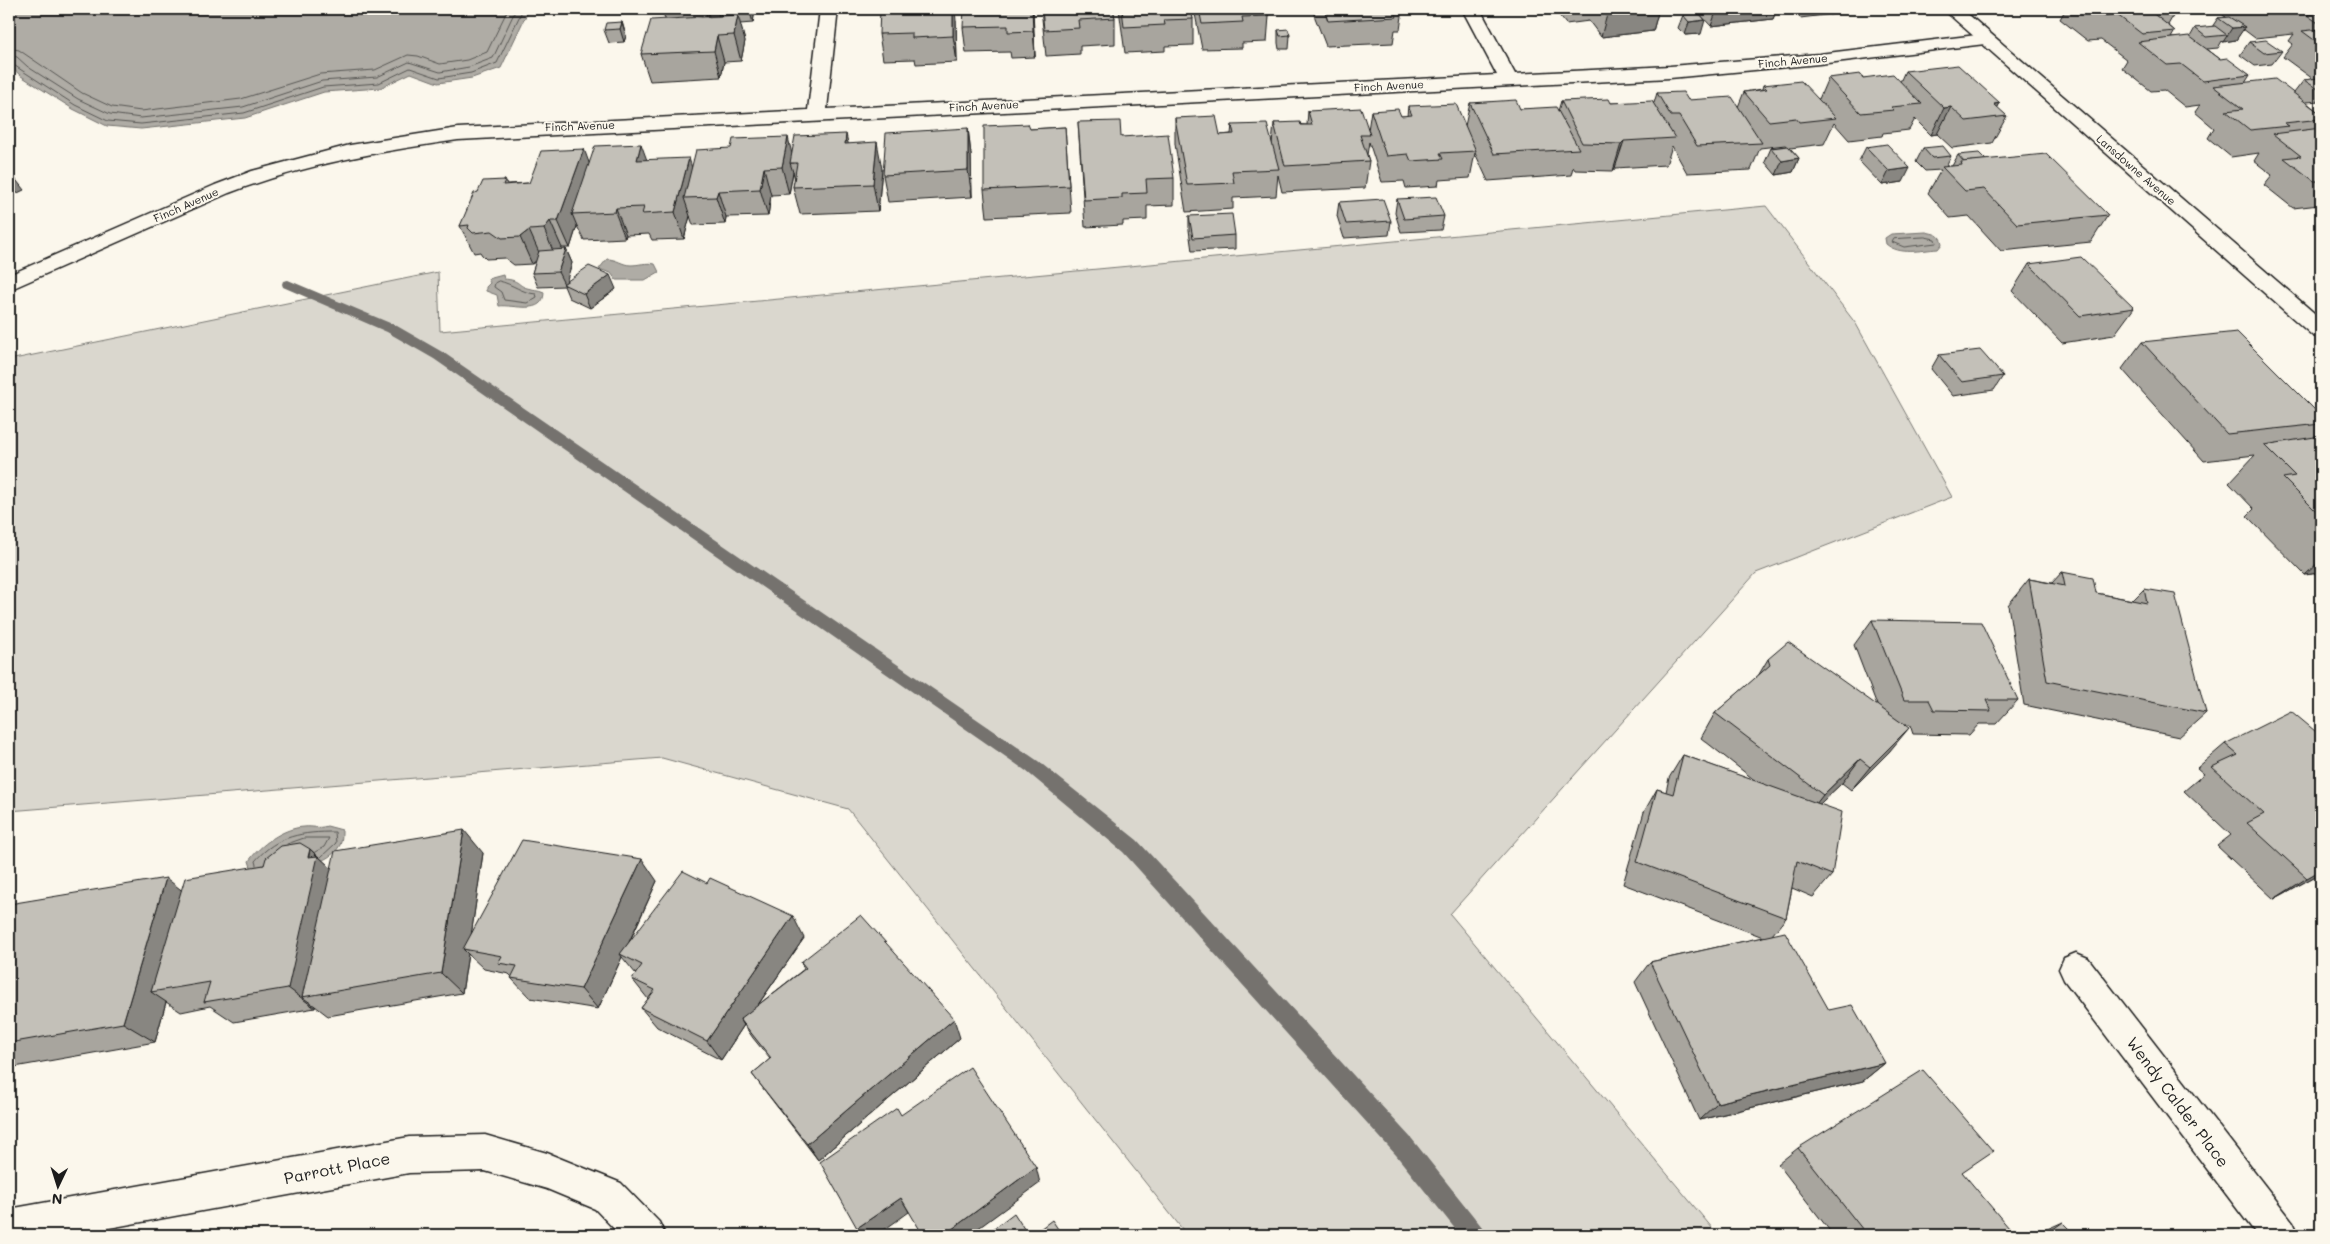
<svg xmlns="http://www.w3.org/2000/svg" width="2330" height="1244" font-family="Mali,sans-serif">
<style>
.green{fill:#dad7ce;stroke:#7b7a75}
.water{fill:#afaca5;stroke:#74726e}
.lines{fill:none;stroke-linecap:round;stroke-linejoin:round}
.shore{stroke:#575653;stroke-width:1}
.stream{fill:#74726e;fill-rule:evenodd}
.minor-casing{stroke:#1c1c1c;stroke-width:3}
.major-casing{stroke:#1c1c1c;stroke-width:3}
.minor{fill:#fbf7ec;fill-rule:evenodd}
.major{fill:#fbf7ec;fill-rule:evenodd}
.wall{fill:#a8a59e;stroke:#1c1c1c;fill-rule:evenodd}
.shaded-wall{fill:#888681;stroke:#1c1c1c}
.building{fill:#c3c0b8;stroke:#1c1c1c}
.labels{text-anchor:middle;stroke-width:4;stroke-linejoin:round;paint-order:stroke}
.far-street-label{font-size:11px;fill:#1c1c1c;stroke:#fbf7ec}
.near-street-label{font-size:16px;fill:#1c1c1c;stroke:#fbf7ec}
</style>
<rect width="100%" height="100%" fill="#fbf7ec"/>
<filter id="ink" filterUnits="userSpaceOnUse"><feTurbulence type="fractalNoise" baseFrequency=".02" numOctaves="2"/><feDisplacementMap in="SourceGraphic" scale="10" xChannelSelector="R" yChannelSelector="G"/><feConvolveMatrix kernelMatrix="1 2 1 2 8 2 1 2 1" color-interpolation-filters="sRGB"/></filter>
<g filter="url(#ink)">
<path class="green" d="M1766,206L1856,324L1952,497L1756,573L1450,914L1718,1235H1187L848,809L662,758L9,811V360L438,272L440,331Z"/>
<g class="water">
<path d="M9,9H529L501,68L472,78L438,83L411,73L380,88L324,92L245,118L141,129L107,126L73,109L21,76L9,65Z"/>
<path d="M1926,232C1934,234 1941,234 1942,244L1938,249C1921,250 1900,256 1886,244L1885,238L1891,234Z"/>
<path d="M607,259C617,259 622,265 631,265C639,265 646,262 655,264L659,272L645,280H616L611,273L599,269Z"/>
<path d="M503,275L504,279C520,280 517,285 527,288C533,290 538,289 544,292C544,316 513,304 499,306L497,295L486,291V287L490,283L488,279Z"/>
<path d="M327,826L342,830C342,835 342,841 340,845C327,870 278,869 253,873L249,861C260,845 283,828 304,827C313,826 318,829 327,826Z"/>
</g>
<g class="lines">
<g class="shore">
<path d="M9,48L19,50L82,93L112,107L141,111L241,99L320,74L375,70L408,55L418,56L440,64L467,60L487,52L508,9"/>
<path d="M9,55L17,57L28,67L78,99L110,114L141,118L243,107L322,81L377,77L409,62L440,72L469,67L493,58L516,9"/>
<path d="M9,62L75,105L108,121L141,124L244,113L323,87L379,83L410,68L439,78L471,73L497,63L523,9"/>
<path d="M1925,237L1935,239L1936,243L1904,247L1892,242L1894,239Z"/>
<path d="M499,281C513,284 522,293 536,294L537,297L527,303L504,300L501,292L494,287L495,283Z"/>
<path d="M287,844L304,838H329L324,847L315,852"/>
<path d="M256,865L255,861C277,835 303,832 335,832L336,843L321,857"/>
</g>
<path class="stream" d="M288,280L397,326L444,353L1038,761L1137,840L1412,1139L1482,1227L1485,1235H1460L1396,1155L1123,852L1026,771L434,359L387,332L283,287L282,284L283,281Z"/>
<g class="minor-casing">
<g id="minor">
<path d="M820,9H838L827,109L1497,75L1462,9H1480L1515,74L1670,66L1819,54L1985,34L1991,35L1994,39L1991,43L1985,44L1819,64L1670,78L458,140C380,151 303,165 229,193L9,290V275L215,185L252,171L350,145L458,128L808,110Z"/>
<path d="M2076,953L2088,958L2293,1222L2299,1235H2257L2064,980L2059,969L2064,958Z"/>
<path d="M485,1135L547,1153L621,1183L659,1222L665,1235H620L595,1209L547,1189L485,1171L409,1173L71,1235H9V1209L409,1137Z"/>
</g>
</g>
<g class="major-casing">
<path id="major" d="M1943,9H1962L2321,319V338L2313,336Z"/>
</g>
<use href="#minor" class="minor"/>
<use href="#major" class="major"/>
</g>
<g class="wall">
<path d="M664,9H755L753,23L740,24L745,41L741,61L724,62L721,77L650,81L641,54L665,19L663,12Z"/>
<path d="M1033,9L1035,57L1011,58L1010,52L966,53L963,27Z"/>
<path d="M1041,9H1113L1115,18V44L1080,46V54L1046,56Z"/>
<path d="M1119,9H1191L1193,19V45L1165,46V51L1125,53Z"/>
<path d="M1194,9H1267L1269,16L1267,42L1242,43V48L1202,49Z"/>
<path d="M1315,9H1403L1400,30H1395L1393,43L1326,46L1314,15Z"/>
<path d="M1554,9H1659L1653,31L1601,37L1589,21L1566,24Z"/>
<path d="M1695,9H1777L1773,19L1711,26Z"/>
<path d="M1791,9H1860L1859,11L1800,18Z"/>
<path d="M2060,9H2177L2168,25L2175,31L2171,38L2190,37L2195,28L2212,27L2218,18L2226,17L2220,13L2223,9H2321V79H2320L2321,80V101L2306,102L2321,114V126L2319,128H2321V215L2315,210L2319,205L2293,208L2264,185L2272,175L2254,161L2259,153L2231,157L2208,138L2214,128L2195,112L2200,105L2185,107L2164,90L2151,91L2122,68L2127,60L2101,40L2088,41L2060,19L2064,12ZM2243,29L2255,38L2294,34L2289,41L2293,44L2283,57L2313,79L2304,80L2294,93L2245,83L2250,75L2220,59L2207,49L2218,48L2222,41L2223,42L2236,40Z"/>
<path d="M1683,15L1701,34L1685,35L1678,28Z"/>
<path d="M956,21L957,62L916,64L915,59L883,60L879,34Z"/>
<path d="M622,22L626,36L624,42L609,43L604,30Z"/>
<path d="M1278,30L1290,35L1289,49H1279L1278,43Z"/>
<path d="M2249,42L2282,51L2272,64L2255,66L2240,55Z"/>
<path d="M1905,71L2000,103L1997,108L2007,116L1992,143L1952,148L1937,134L1931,135L1915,119L1909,130L1883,133L1882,136L1849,140L1834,123L1824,144L1790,148L1799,158L1793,172L1776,175L1765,162L1771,148L1787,146L1785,145L1760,148L1751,170L1687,173L1672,146L1666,165L1615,168L1613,171L1575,170L1573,167L1571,175L1488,181L1475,153L1470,178L1439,180L1438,186L1406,188L1404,181L1382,182L1369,142L1367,155L1369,161L1365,188L1282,192L1278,175L1276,196L1233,198V209L1186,212L1175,144V118L1220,135L1231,134L1232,125L1272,144L1274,123L1307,125L1308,111L1368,130L1371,111L1401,116H1407L1408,106L1465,126L1470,103L1520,109L1558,111L1561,101L1611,103H1654L1657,93L1688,100L1738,107L1744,92L1762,89L1763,85L1819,99L1828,78H1863L1900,82Z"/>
<path d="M1078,122L1121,137L1174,178V205L1147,206V220L1123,221V225L1085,227Z"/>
<path d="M1065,127L1071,213L987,217L984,190L1030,129Z"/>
<path d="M968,128L971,155L972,197L888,202L883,175Z"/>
<path d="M848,144L882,169L878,211L800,214L793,187L795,179L793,172L789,194L771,195L768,216L726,217L725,224L693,225L690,216L684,239L652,240L649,234L626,235L625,238L584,240L577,226L570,248H562L561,250L566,249L572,263L565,283L616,289L590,308L569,298L564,286L538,287L532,273L536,261L532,264L514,265L505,258L486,259L482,255L480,252L474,253L460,226L478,192L505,180L507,184L529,183L589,163L647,160L692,167L792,154Z"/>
<path d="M1866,147L1903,182L1882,185L1859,161Z"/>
<path d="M1923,148L1951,156L1946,166H1952L1958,155L1986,160L2108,215L2091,242L2001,251L1969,216L1950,218L1928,193L1941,170L1925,171L1916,162Z"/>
<path d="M1397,199L1444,216L1441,230L1401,232L1395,213Z"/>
<path d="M1339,202L1391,221L1389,235L1344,238L1337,216Z"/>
<path d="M1189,216L1235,235V249L1192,251L1189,230Z"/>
<path d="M2029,264L2134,308L2114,335L2062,343L2012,291Z"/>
<path d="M2142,342L2321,416V430L2314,437L2321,436V576L2318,573L2305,575L2247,516L2254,509L2229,483L2255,455L2204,461L2122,369Z"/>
<path d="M1939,355L2003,376L1994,390L1953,396L1931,369Z"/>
<path d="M2062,572L2096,593L2133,600L2144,589L2206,713L2179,737L2024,705L2008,605L2029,579L2052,583Z"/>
<path d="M1872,620L2018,700L1996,724H1979L1969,735L1913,734L1910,725H1905L1889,752L1851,790L1842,783L1819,804L1832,875L1813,897L1792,888L1786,918L1772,935L1829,1010L1885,1063L1863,1081L1699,1120L1635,982L1650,962L1763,937L1623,884L1644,812L1657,789L1666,792L1669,778L1683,755L1757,782L1701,738L1715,713L1758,676L1768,659L1877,705L1854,645Z"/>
<path d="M2321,736V873L2274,899L2217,846L2231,835L2184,791L2204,774L2197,768L2225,744Z"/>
<path d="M310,849L331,868L483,853L471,935L657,881L629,943L804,938L758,1005L804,969L801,962L960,1038L818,1160L752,1074L770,1059L753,1038L744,1025L721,1060L657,1027L641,1008L648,999L632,979L636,974L622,957L598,1009L530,998L511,978L512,977L509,974L484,969L468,954L462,993L328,1016L315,1006V1008L234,1022L210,1006L181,1012L166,1002L155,1042L9,1068V904L181,890L264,865Z"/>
<path d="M1798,1148L1962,1172L1999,1235H1833L1778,1164Z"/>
<path d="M2063,1222L2076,1235H2034Z"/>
</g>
<g class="shaded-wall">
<path d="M705,9H707L713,30L712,36Z"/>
<path d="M717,9H719L724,25L722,30Z"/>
<path d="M749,9H755L753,23Z"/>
<path d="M953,9H955L956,21L957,62L953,36Z"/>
<path d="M1032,9H1033V14L1035,57Z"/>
<path d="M1629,9H1659L1653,31L1601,37L1608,11Z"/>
<path d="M1717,9H1777L1773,19L1711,26Z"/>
<path d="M1831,9H1860L1859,11L1829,15Z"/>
<path d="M738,15L745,41L741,61L734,35Z"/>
<path d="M1705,20L1701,34L1685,35L1689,22Z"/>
<path d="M622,22L626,36L624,42L620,29Z"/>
<path d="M2245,27L2236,40L2223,42L2232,28Z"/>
<path d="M717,36L724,62L721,77L714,51Z"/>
<path d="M2000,103L1992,118L1994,104Z"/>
<path d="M1951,107L1937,134L1931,135L1944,108Z"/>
<path d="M968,128L971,155L972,197L968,170Z"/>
<path d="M846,134L852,160L845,144Z"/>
<path d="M788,137L794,163H790L793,172L789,194L782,167Z"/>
<path d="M1624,141L1615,168L1613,171L1621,144Z"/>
<path d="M877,142L882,169L878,211L873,184Z"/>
<path d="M641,144L651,171L637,160Z"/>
<path d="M584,149L594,176L572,214L577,226L570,248L558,221Z"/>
<path d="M689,158L697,185L684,198L690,216L684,239L675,212Z"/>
<path d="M1799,158L1793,172L1776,175L1782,161Z"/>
<path d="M764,168L771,195L768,216L760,189Z"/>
<path d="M1910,168L1903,182L1882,185L1889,171Z"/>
<path d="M13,176L24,190L9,197V178Z"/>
<path d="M718,191L726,217L725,224L716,197Z"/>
<path d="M616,208L626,235L625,238L615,212Z"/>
<path d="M550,221L562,248L555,256L544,229Z"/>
<path d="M9,226L12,231L9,232Z"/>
<path d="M529,230L541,257L532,264L520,237Z"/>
<path d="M566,249L572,263L565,286L558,272Z"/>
<path d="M610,275L616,289L590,308L584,294Z"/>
<path d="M2321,560V570L2318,573L2305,575Z"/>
<path d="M1909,728L1889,752L1851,790L1870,767Z"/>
<path d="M1860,759L1842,783L1805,818L1823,795Z"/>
<path d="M464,830L483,853L469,950L463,949L468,954L462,993L441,973Z"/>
<path d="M310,849L318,857V856L342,878L302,997L315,1006V1008L288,988Z"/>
<path d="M642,859L657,881L623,955L620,954L622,957L598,1009L581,989Z"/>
<path d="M2321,870V873L2274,899L2307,878Z"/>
<path d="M166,878L194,900L151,992L166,1002L155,1042L123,1023Z"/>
<path d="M793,916L804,938L744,1025L740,1019L744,1025L721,1060L707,1041Z"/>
<path d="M954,1019L960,1038L818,1160L807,1144Z"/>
<path d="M1885,1063L1863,1081L1699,1120L1717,1103Z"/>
<path d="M1036,1167L1040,1183L969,1235H944Z"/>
<path d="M901,1198L909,1212L877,1235H862L857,1228Z"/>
</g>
<g class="building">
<path d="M664,9H705L704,10L663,12Z"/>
<path d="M880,9H953V36L912,38V33L879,34Z"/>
<path d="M964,9H1032L1033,31L1008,32V26L963,27Z"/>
<path d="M1042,9H1113L1115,18L1078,20L1079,28L1044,30Z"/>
<path d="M1122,9H1191L1193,19L1164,20L1165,25L1124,27Z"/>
<path d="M1199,9H1267L1269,16L1242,17L1243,22L1202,24Z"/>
<path d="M1324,9H1393L1397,17L1328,21Z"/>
<path d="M1606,9H1629L1608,11Z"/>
<path d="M2094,9H2170L2150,11L2175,31L2142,34L2116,14L2103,16Z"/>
<path d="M2268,9H2304L2273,12Z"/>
<path d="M1699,13L1705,20L1689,22L1683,15Z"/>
<path d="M2321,13V25L2307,15Z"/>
<path d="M738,15L734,35L717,36L714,51L641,54L651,20Z"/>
<path d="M2229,17L2245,27L2232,28L2218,18Z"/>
<path d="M622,22L620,29L604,30L606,23Z"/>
<path d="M2215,26L2227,35L2206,37L2195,28Z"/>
<path d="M1288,29L1290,35L1280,36L1278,30Z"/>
<path d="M2321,29V45L2302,31Z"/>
<path d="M2189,36L2220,59L2227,58L2250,75L2203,81L2181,64L2167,65L2138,42Z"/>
<path d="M2266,40L2282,51L2264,53L2249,42Z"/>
<path d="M1958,65L2000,103L1994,104L2007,116L1966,121L1951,107L1944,108L1905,71Z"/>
<path d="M1860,74L1863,78L1893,74L1922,104L1891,107L1894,110L1861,113L1828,78Z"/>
<path d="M2318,78L2321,80V88H2316L2304,80Z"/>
<path d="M2275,79L2321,114V119L2284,123L2289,126L2250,130L2226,111L2243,109L2213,86Z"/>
<path d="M1801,81L1836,118L1799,122L1796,118L1769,121L1744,92L1767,89L1763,85Z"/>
<path d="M1683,92L1688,100L1732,97L1762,143L1697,146L1679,116H1671L1657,93Z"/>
<path d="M1609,99L1611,103L1652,101L1675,138L1624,141L1621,144L1582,143L1561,101Z"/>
<path d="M1516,100L1520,109L1556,107L1579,149L1494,154L1470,103Z"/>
<path d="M1456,104L1476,151L1440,153L1443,159L1411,161L1408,154L1386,156L1371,111L1398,109L1401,116L1412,115L1408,106Z"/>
<path d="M1361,108L1370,135H1360L1369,161L1285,166L1274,123L1300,122L1301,125H1312L1308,111Z"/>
<path d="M1216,116L1220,135L1234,134L1232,125L1267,124L1279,169L1232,171L1234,183L1187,185L1175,118Z"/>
<path d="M1120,121L1121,137L1168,134L1174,178L1146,179L1147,193L1122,194V198L1084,200L1078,122Z"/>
<path d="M1028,124L1030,129L1065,127L1069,186L984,190V126Z"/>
<path d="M968,128V170L883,175L886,133Z"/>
<path d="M2321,128V181H2314L2284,158L2301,156L2273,134Z"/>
<path d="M846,134L845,144L877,142L873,184L793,187L797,163H790L795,136Z"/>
<path d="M788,137L782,167L764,168L760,189L718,191L716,197L684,198L696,150L731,148L733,139Z"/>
<path d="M641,144L637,160L689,158L675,212L642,214L644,207L616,208L615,212L572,214L595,146Z"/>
<path d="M1887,144L1910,168L1889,171L1866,147Z"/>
<path d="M1788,146L1799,158L1782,161L1771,148Z"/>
<path d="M1943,146L1951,156L1932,158L1923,148Z"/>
<path d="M584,149L558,221H550L544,229L529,230L520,237L502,238L492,231L473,233L468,228L469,225L460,226L474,193L478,192L483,181L505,180L503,185L529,183L541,151Z"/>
<path d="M1979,153L1986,160L1964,162L1958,155Z"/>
<path d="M2046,154L2108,215L2017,224L1984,189L1965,191L1942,167L1962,165L1961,162Z"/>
<path d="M9,173L13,176L9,178Z"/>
<path d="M1436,197L1444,216L1404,219L1397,199Z"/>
<path d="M1383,199L1391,221L1346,224L1339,202Z"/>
<path d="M1232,214L1235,235L1193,238L1189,216Z"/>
<path d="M566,249L558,272L532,273L539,251Z"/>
<path d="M2081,257L2134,308L2080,316L2029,264Z"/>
<path d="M589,266L610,275L584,294L563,284Z"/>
<path d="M2237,332L2321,416V424L2227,434L2142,342Z"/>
<path d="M1980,350L2003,376L1962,382L1939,355Z"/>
<path d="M2321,436V516L2283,478L2295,476L2264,445Z"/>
<path d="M2062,572L2093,578L2096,593L2147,603L2144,589L2175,594L2206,713L2047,681L2029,579L2065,586Z"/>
<path d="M1872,620L1981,622L2018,700H1986L1991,711L1934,710L1929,700H1904Z"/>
<path d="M1788,642L1909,728L1870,767L1860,759L1823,795L1715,713L1770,665L1768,659Z"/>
<path d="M2291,711L2321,736V870L2307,878L2247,823L2264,814L2212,767L2238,755L2225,744Z"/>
<path d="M1683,755L1842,812L1832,875L1797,861L1786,918L1637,862L1657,789L1673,794Z"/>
<path d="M464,830L441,973L302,997L335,851Z"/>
<path d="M522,840L642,859L581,989L511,978L517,966L498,963L502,956L463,949Z"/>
<path d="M300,843L310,849L308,857L318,856L288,988L204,1002L210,982L151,992L185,878L264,865L266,858L281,846Z"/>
<path d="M683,871L707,883L710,878L793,916L707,1041L641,1008L655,990L632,979L642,965L620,954Z"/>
<path d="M166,878L123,1023L9,1043V904Z"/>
<path d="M861,915L954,1019L807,1144L752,1074L771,1058L740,1019L806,968L801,962Z"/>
<path d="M1785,932L1829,1010L1852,1005L1885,1063L1717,1103L1650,962Z"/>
<path d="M970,1067L1036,1167L944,1235H923L901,1198L857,1228L820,1162L897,1108L901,1115Z"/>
<path d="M1923,1070L1993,1151L1962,1172L2009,1228L1999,1235H1867L1798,1148Z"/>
<path d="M1014,1213L1028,1235H985Z"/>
<path d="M1052,1220L1062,1235H1032Z"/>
<path d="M2063,1222L2076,1235H2045Z"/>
</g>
</g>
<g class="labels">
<g class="far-street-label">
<text transform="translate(1793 61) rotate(-5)" y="4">Finch Avenue</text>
<text transform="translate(1389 86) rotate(-3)" y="4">Finch Avenue</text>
<text transform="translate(984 106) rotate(-3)" y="4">Finch Avenue</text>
<text transform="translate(580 126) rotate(-2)" y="4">Finch Avenue</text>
<text transform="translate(2136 170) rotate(41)" y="4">Lansdowne Avenue</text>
<text transform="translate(186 205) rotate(-24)" y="4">Finch Avenue</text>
</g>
<g class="near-street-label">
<text transform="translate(2178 1102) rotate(53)" y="6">Wendy Calder Place</text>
<text transform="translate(337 1168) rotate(-11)" y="6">Parrott Place</text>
</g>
</g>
<rect width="2330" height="1244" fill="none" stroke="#fbf7ec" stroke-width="30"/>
<rect x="15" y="15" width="2300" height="1214" fill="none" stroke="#1c1c1c" stroke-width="2" filter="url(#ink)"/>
<g transform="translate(58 1186) rotate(184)" stroke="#fbf7ec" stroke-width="4" paint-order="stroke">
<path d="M0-4L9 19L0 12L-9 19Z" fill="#1c1c1c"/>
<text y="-8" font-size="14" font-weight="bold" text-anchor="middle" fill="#1c1c1c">N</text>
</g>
</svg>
